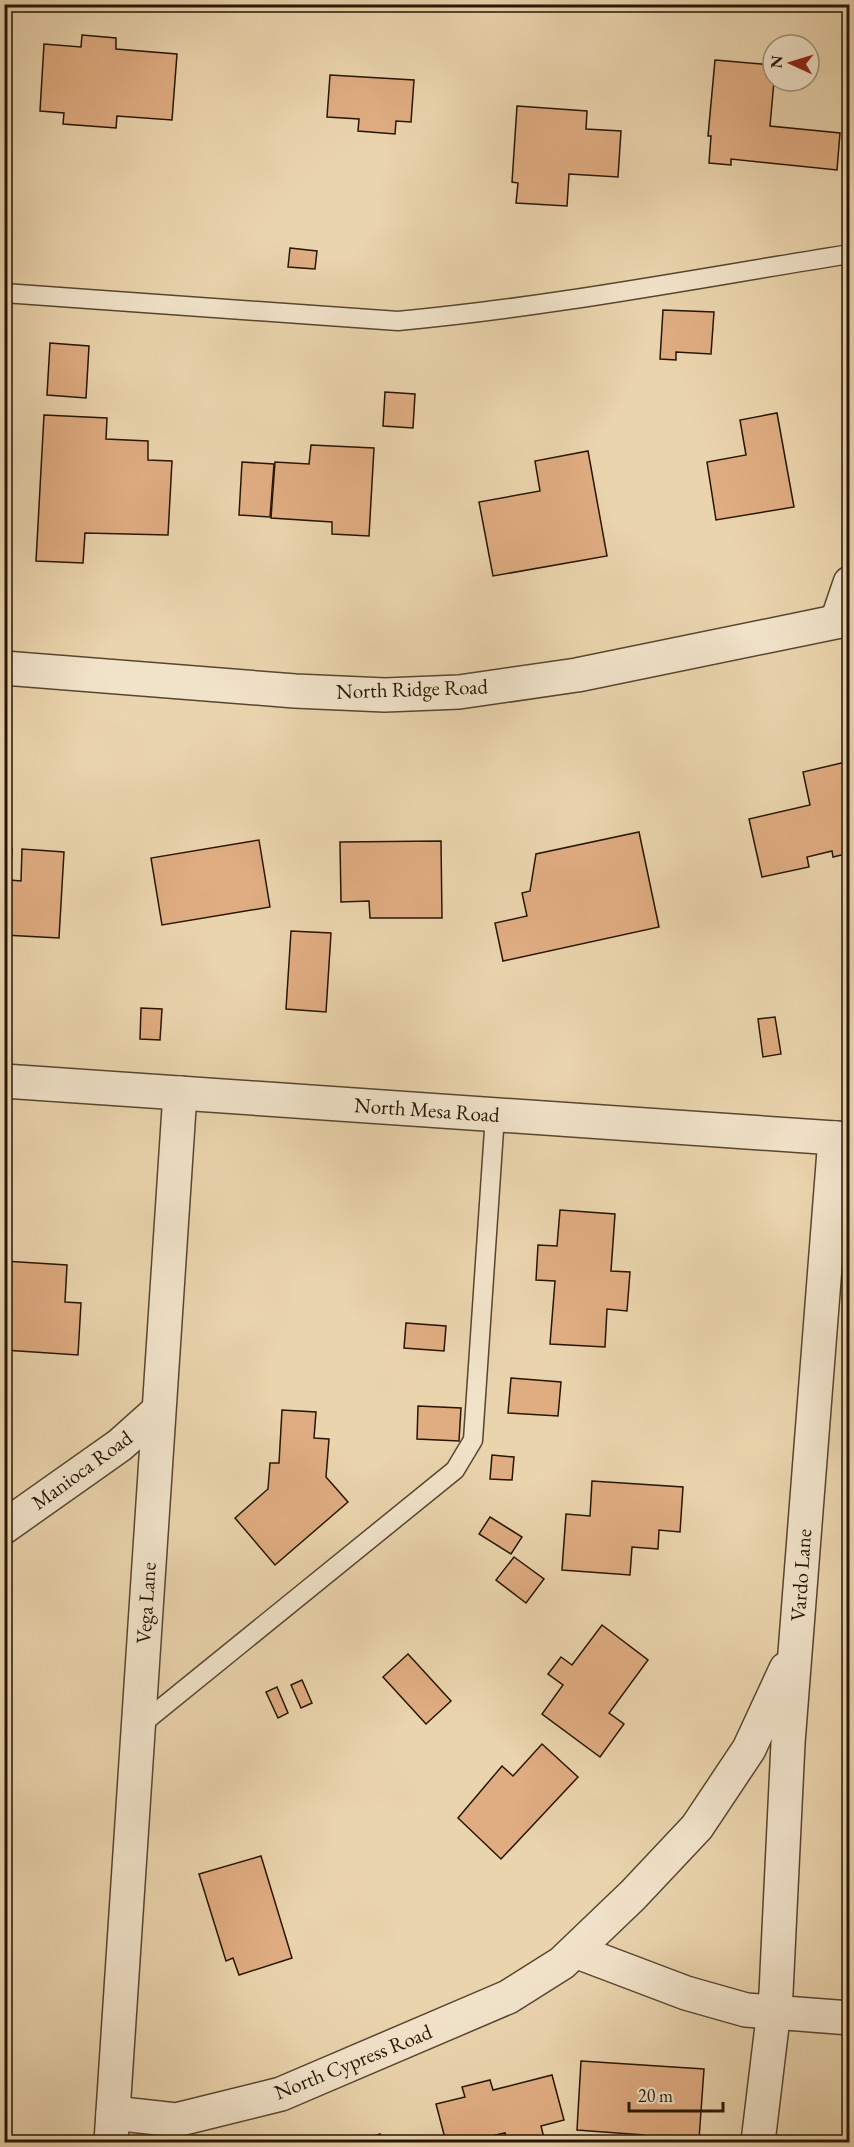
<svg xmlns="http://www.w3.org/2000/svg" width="854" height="2147" font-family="'EB Garamond',serif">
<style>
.building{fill:#e0ac82;stroke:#261605;stroke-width:1.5}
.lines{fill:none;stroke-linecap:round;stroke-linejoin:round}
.service-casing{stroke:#57462f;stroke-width:21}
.minor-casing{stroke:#57462f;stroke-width:36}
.service{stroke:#f1e3ca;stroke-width:18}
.minor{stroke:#f1e3ca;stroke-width:33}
.labels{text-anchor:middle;stroke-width:5;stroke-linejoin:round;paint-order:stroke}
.street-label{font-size:21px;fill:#261605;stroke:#f1e3ca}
</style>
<rect width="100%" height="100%" fill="#ead4ad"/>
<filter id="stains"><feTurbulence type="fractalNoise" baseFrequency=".00333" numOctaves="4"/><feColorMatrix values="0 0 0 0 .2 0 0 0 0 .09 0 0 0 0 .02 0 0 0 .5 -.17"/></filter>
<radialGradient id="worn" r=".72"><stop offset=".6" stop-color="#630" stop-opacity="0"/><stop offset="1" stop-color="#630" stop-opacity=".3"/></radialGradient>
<g class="building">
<path d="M82,35L116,38V49L177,54L172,120L117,116L116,128L63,124L64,113L40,111L44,44L81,47Z"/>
<path d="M715,60L773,65L774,81L770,126L840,133L837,170L731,159V165L709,163L711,136H708Z"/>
<path d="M330,75L414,80L411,122L396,121L395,134L358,131L359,119L327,117Z"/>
<path d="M517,106L587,111L586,129L621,131L618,177L569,174L567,206L516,203L518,183L512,182Z"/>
<path d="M290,248L317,251L315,269L288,267Z"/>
<path d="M663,310L714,312L711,354L676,352V360L660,359Z"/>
<path d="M50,343L89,346L86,398L47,395Z"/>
<path d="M385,392L415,394L413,428L383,426Z"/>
<path d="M777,413L794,507L716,520L707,462L746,455L740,420Z"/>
<path d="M44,415L107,418L106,439L148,441V460L172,461L168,535L85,533L83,563L36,561Z"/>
<path d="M311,445L374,448L369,536L332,534V522L271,518L275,462L309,464Z"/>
<path d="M588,451L607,556L493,576L479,502L540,491L535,461Z"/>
<path d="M242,462L274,464L270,517L239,515Z"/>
<path d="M850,761V853L833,857L832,851L807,857L809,867L762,877L749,819L810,805L803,772Z"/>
<path d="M639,832L659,927L503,961L495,923L527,916L522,893L530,891L536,854Z"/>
<path d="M259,840L270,907L162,925L151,858Z"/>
<path d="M441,841L442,918H370L369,901L341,902L340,842Z"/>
<path d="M4,849H12L10,880L21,881L22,849L64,852L59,938L4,935Z"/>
<path d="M291,931L331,933L326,1012L286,1009Z"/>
<path d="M141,1008L162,1009L160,1040L140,1039Z"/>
<path d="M775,1017L781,1054L763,1057L758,1019Z"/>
<path d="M560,1210L615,1214L611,1271L630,1272L627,1311L607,1309L605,1347L550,1344L555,1281L536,1280L538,1245L557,1246Z"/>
<path d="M4,1261L67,1265L65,1302L81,1303L78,1355L4,1350Z"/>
<path d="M406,1323L446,1326L444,1351L404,1348Z"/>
<path d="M511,1378L561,1382L558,1416L508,1413Z"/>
<path d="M418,1406L461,1408L459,1441L417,1439Z"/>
<path d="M282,1410L316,1412L314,1438L329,1439L326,1477L348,1502L275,1565L235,1518L268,1489L270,1463H279Z"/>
<path d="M492,1455L514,1457L512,1480L490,1479Z"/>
<path d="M592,1481L683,1487L680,1532L659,1530L658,1549L632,1547L630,1575L562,1570L566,1514L590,1516Z"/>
<path d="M490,1517L522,1537L511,1554L479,1534Z"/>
<path d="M514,1557L544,1579L526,1603L496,1580Z"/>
<path d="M602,1625L648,1660L609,1713L624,1724L600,1757L542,1714L563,1685L548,1674L561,1657L572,1665Z"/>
<path d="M408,1654L451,1701L426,1724L383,1677Z"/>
<path d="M302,1680L312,1703L301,1708L291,1685Z"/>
<path d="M277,1687L288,1713L278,1718L266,1692Z"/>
<path d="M542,1744L578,1777L501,1859L458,1818L502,1766L513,1776Z"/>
<path d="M261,1856L292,1958L239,1975L233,1958L226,1961L199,1874Z"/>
<path d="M581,2061L704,2069L699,2139L667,2137V2142H643L644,2135L577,2130Z"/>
<path d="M552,2075L564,2120L541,2126L545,2142H508L505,2133L465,2142H446L436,2104L465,2097L462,2087L490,2080L493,2090Z"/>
<path d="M380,2134L384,2142H358Z"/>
</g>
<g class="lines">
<g class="service-casing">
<g id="service">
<path d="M4,293L398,321C550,307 699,278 850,254"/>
<path d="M138,1727L455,1470L473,1440L495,1115"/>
</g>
</g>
<g class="minor-casing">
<g id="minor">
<path d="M837,621L850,583"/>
<path d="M4,668L295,691L385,695L459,692L577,675L850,619"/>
<path d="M4,1081L850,1139"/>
<path d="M4,1527L120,1445L158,1411"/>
<path d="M575,1951L686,1993L746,2010L850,2018"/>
<path d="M113,2113L176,2120L281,2094L508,1997L562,1963L633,1895L697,1827L749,1749L786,1669"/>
<path d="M111,2142L180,1093"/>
<path d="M758,2142L776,1993L788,1743L835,1138"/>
</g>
</g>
<use href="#service" class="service"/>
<use href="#minor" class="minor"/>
</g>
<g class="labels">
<g class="street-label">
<text transform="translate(412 689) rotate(-2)" y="7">North Ridge Road</text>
<text transform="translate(427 1110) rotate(4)" y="7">North Mesa Road</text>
<text transform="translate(82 1470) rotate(-36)" y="7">Manioca Road</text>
<text transform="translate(801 1575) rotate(-86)" y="7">Vardo Lane</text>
<text transform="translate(146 1603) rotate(-86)" y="7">Vega Lane</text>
<text transform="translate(353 2062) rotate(-22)" y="7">North Cypress Road</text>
</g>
</g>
<rect width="854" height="2147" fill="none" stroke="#ead4ad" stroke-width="24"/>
<rect x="6" y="6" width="842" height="2135" fill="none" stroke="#261605" stroke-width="3"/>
<rect x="12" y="12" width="830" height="2123" fill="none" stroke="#261605" stroke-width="1.5"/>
<g transform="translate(791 63) rotate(274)"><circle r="28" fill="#f1e3ca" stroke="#a0917b" stroke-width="1.5"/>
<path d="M0-4.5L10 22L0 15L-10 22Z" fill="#8f2418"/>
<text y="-9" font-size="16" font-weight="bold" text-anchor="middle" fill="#261605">N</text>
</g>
<path d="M629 2102v9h94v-9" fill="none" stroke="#261605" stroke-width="3"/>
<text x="638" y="2102" font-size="18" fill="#261605" stroke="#f1e3ca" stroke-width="4.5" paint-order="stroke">20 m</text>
<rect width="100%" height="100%" filter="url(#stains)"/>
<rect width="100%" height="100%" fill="url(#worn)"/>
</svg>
